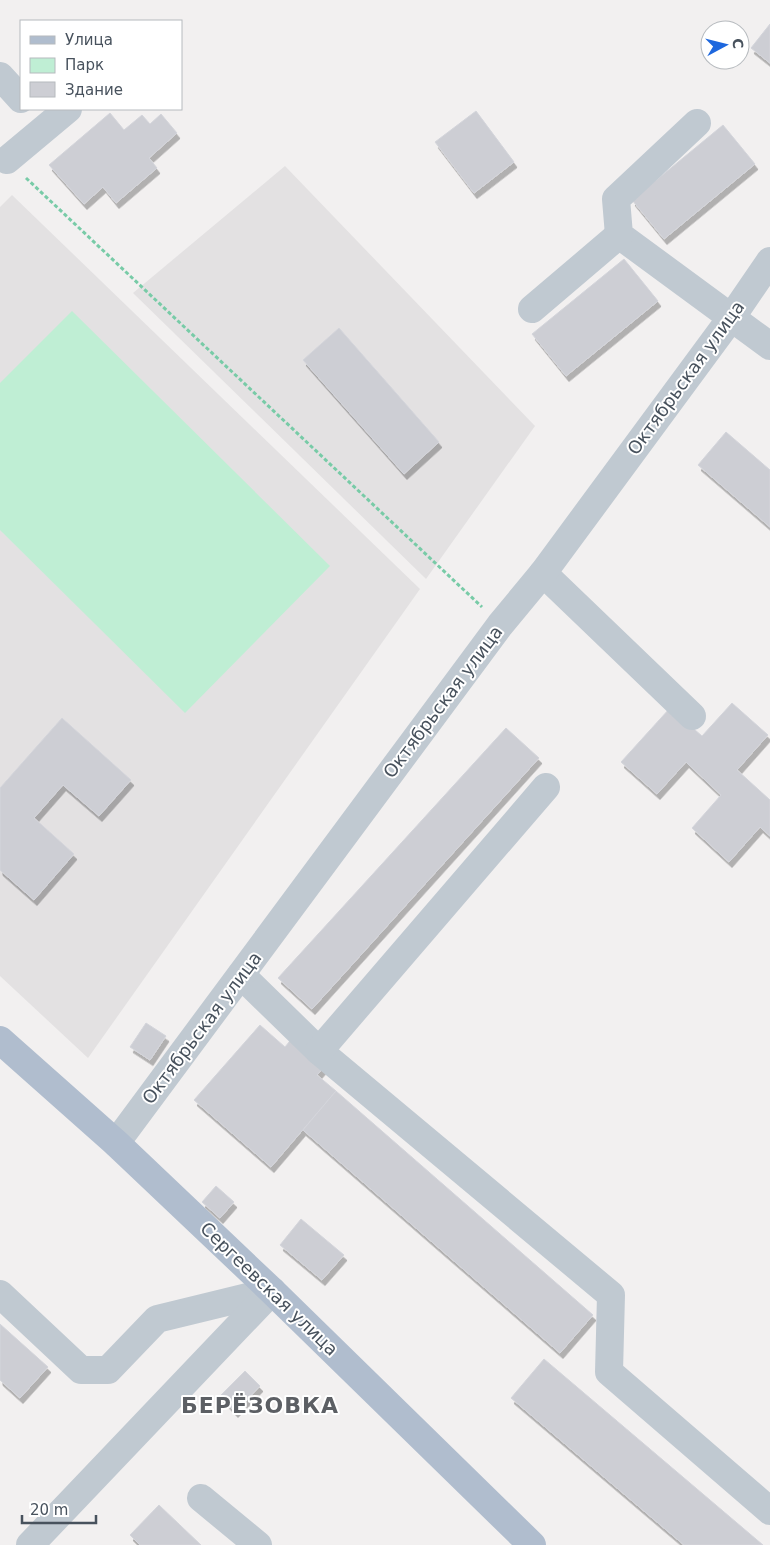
<svg xmlns="http://www.w3.org/2000/svg" width="770" height="1545" font-family="'DejaVu Sans',sans-serif">
<style>
.education{fill:#e3e1e2}
.green{fill:#bfeed4}
.building{fill:#cdced4;stroke:#d4d5db;filter:url(#shadow)}
.lines{fill:none;stroke-linecap:round;stroke-linejoin:round}
.path{stroke:#78cba7;stroke-width:3;stroke-dasharray:4 2.5;stroke-linecap:butt}
.minor{stroke:#c0c9d1;stroke-width:28}
.major{stroke:#b0bdce;stroke-width:28}
.labels{text-anchor:middle;stroke-width:4;stroke-linejoin:round;paint-order:stroke}
.street-label{font-size:18px;fill:#48525d;stroke:#fff}
.district-label{font-size:22px;font-weight:bold;letter-spacing:1px;fill:#5c5f64;stroke:#fff}
</style>
<defs>
<filter id="shadow"><feDropShadow dx="3" dy="5.5" stdDeviation="0" flood-color="#0004"/></filter>
</defs>
<rect width="100%" height="100%" fill="#f2f0f0"/>
<g class="education">
<path d="M285,166L535,426L426,579L133,293Z"/>
<path d="M12,195L420,589L88,1058L0,976V207Z"/>
</g>
<path class="green" d="M72,311L330,566L185,713L0,530V383Z"/>
<g class="building">
<path d="M770,24V63L751,48Z"/>
<path d="M476,111L514,162L474,193L435,142Z"/>
<path d="M110,113L124,130L142,115L150,124L161,114L177,133L149,158L157,168L116,203L103,187L84,204L49,165Z"/>
<path d="M723,125L755,164L664,239L632,200Z"/>
<path d="M624,259L658,301L566,376L532,334Z"/>
<path d="M339,328L439,442L404,474L303,360Z"/>
<path d="M726,432L770,470V527L698,465Z"/>
<path d="M732,703L768,735L737,770L770,800V836L760,827L729,862L692,828L721,795L686,762L657,794L621,762L670,708L702,736Z"/>
<path d="M62,718L131,780L99,816L63,785L34,818L74,854L34,900L0,870V788Z"/>
<path d="M506,728L539,758L312,1009L278,978Z"/>
<path d="M146,1023L166,1036L150,1060L130,1047Z"/>
<path d="M260,1025L285,1047L293,1037L325,1066L317,1075L336,1091L271,1167L194,1100Z"/>
<path d="M336,1091L593,1315L560,1353L303,1130Z"/>
<path d="M216,1186L234,1202L220,1218L202,1202Z"/>
<path d="M301,1219L344,1255L322,1280L280,1245Z"/>
<path d="M0,1324L48,1367L20,1398L0,1380Z"/>
<path d="M544,1359L763,1545H684L511,1398Z"/>
<path d="M245,1371L260,1386L235,1412L220,1396Z"/>
<path d="M159,1505L201,1545H140L130,1535Z"/>
</g>
<g class="lines">
<path class="path" d="M26,178L482,607"/>
<g class="minor">
<path d="M0,76L21,99"/>
<path d="M697,123L616,199L619,235L770,346"/>
<path d="M7,160L68,109"/>
<path d="M532,309L619,235"/>
<path d="M543,573L692,716"/>
<path d="M241,975L319,1051L611,1295L609,1372L770,1511"/>
<path d="M319,1051L546,787"/>
<path d="M116,1143L500,625L543,573L731,318L770,261"/>
<path d="M0,1294L81,1370H108L157,1319L272,1291"/>
<path d="M201,1498L258,1545"/>
<path d="M30,1545L272,1291"/>
</g>
<path class="major" d="M0,1040L116,1143L272,1291L532,1545"/>
</g>
<g class="labels">
<g class="street-label">
<text transform="translate(686 378) rotate(-54)" y="6">Октябрьская улица</text>
<text transform="translate(443 702) rotate(-53)" y="6">Октябрьская улица</text>
<text transform="translate(202 1028) rotate(-53)" y="6">Октябрьская улица</text>
<text transform="translate(269 1289) rotate(44)" y="6">Сергеевская улица</text>
</g>
<g class="district-label">
<text x="260" y="1413">БЕРЁЗОВКА</text>
</g>
</g>
<rect x="20" y="20" width="162" height="90" fill="#ffffff" stroke="#b6babe"/>
<rect x="30" y="36" width="25" height="8" fill="#b0bdce" stroke="#b6babe"/>
<text x="65" y="45" font-size="15" fill="#48525d">Улица</text>
<rect x="30" y="58" width="25" height="15" fill="#bfeed4" stroke="#b6babe"/>
<text x="65" y="70" font-size="15" fill="#48525d">Парк</text>
<rect x="30" y="82" width="25" height="15" fill="#cdced4" stroke="#b6babe"/>
<text x="65" y="95" font-size="15" fill="#48525d">Здание</text>
<g transform="translate(725 45) rotate(83)"><circle r="24" fill="#ffffff" stroke="#b6babe"/>
<path d="M0-4L9 19L0 12L-9 19Z" fill="#1d67de"/>
<text y="-8" font-size="14" font-weight="bold" text-anchor="middle" fill="#48525d">С</text>
</g>
<path d="M22 1515v8h74v-8" fill="none" stroke="#48525d" stroke-width="2.5"/>
<text x="30" y="1515" font-size="15" fill="#48525d" stroke="#ffffff" stroke-width="4" paint-order="stroke">20 m</text>
</svg>
